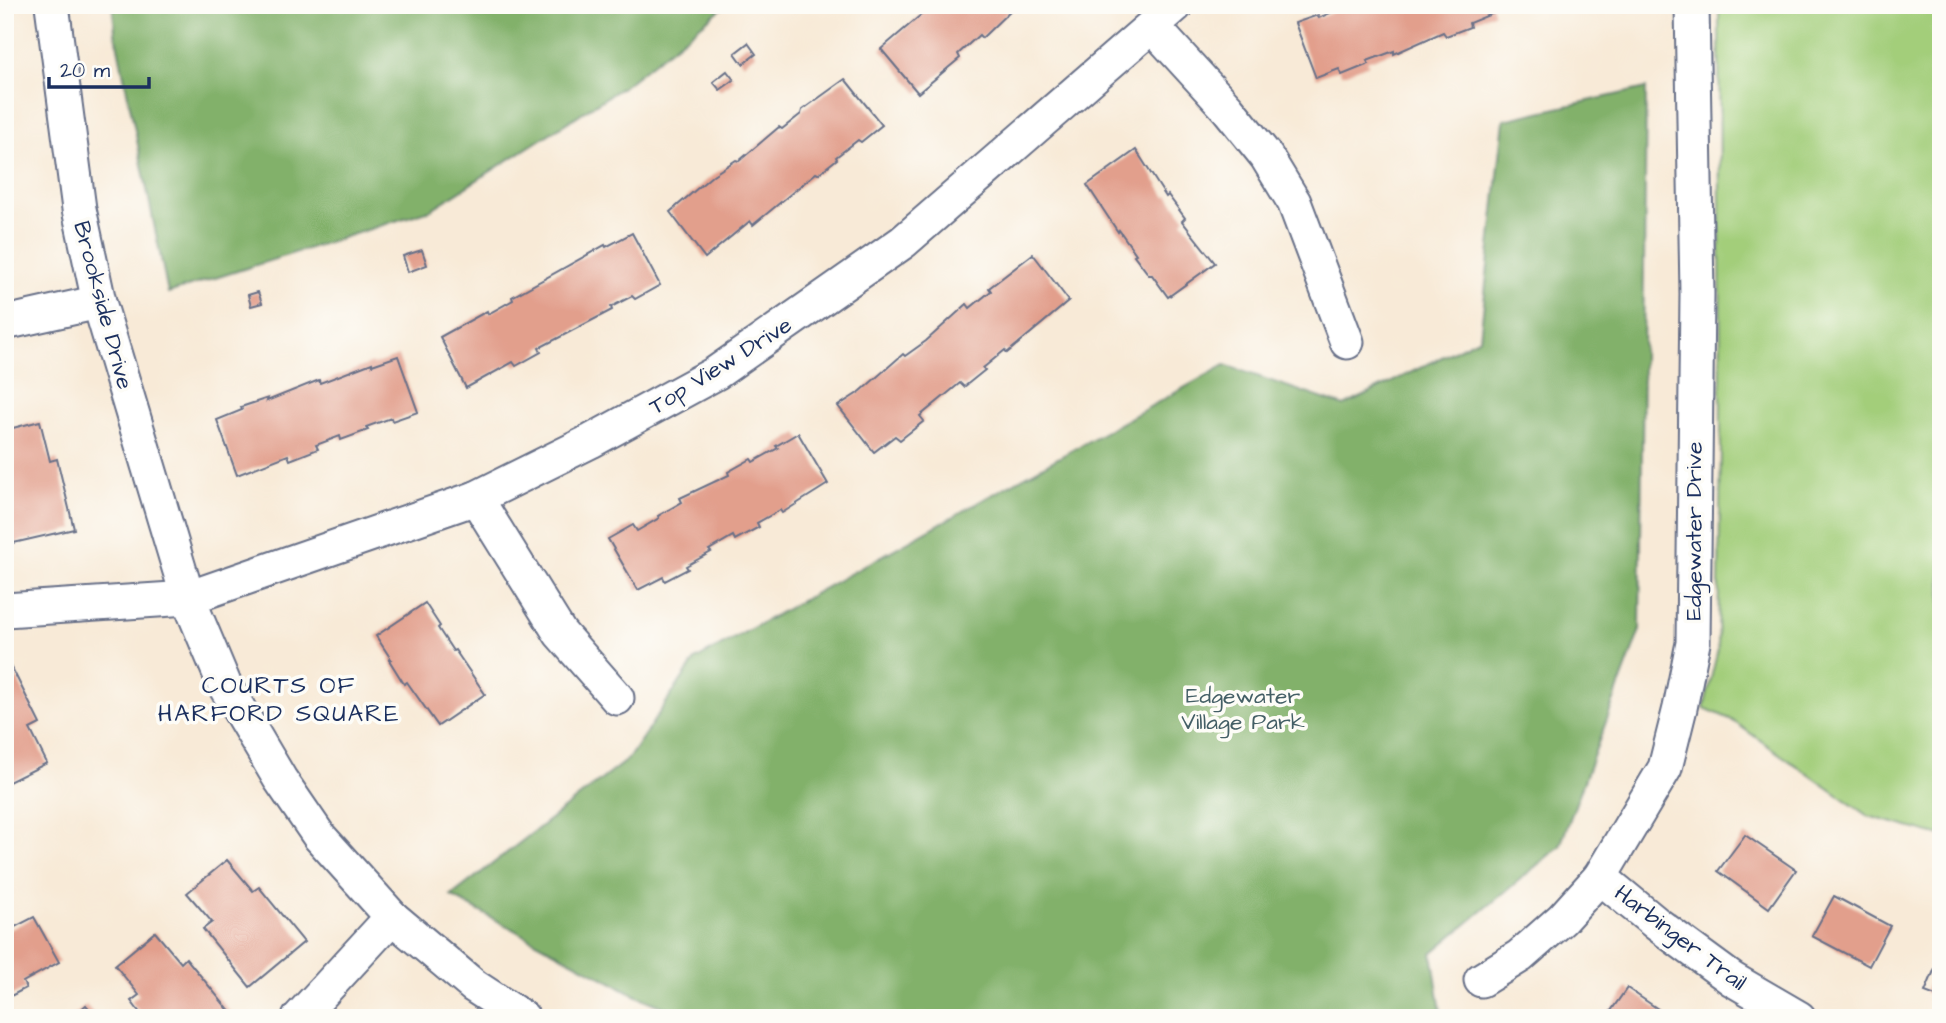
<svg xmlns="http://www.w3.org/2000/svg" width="1946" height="1023" font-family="'Architects Daughter',sans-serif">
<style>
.green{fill:#a3ce7a;stroke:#5f7e6c;stroke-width:2}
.forest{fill:#82b16a;stroke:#4e7064;stroke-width:2}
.building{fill:#e29f8c}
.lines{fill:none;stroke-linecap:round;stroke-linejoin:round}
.street-casing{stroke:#687088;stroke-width:37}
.street{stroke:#fff;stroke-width:33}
.labels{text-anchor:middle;stroke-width:7;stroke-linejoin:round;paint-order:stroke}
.street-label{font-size:23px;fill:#1b2f5e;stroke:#fdfcf7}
.park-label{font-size:23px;fill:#445f66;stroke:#fdfcf7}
.neighbourhood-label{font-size:24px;letter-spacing:2px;fill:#1b2f5e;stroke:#fdfcf7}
</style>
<rect width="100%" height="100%" fill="#fdfcf7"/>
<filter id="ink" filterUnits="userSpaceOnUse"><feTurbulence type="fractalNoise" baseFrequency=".0143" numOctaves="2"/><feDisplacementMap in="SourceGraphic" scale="14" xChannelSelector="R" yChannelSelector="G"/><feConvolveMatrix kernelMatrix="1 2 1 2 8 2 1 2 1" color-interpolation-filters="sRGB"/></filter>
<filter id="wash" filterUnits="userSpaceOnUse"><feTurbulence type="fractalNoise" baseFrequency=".00686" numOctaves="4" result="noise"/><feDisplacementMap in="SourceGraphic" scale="28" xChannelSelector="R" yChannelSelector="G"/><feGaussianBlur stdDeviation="1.57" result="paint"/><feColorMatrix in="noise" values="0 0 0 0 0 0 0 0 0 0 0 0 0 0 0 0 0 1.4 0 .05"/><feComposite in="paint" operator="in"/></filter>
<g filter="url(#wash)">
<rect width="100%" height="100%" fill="#f8ead7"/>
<path class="green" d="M1719,5H1941V836L1868,816L1730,719L1704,708L1718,649L1721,442Z"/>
<g class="forest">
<path d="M113,5H726L624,86L430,210L168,293L115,32Z"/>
<path d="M1646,88L1640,630L1560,846L1432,953L1442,1018H690L637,996L451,896L628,759L695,660L1225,365L1344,406L1480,338L1504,120Z"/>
</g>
<g id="blocks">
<g class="building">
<path d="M929,5H1016L982,38L979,35L958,54L960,58L918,93L881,49L922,14L921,12Z"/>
<path d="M1348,5H1491L1494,13L1469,23L1470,27L1446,36L1443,32L1394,54V51L1367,61L1369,64L1342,75L1339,69L1316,78L1295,23L1318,15L1319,18Z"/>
<path d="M748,43L756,54L743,64L735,53Z"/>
<path d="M727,71L734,80L720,90L713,82Z"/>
<path d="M845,79L882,125L861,142L858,140L836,157L837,159L818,174L816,173L753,225L750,221L705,258L670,212L713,175L736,160L739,161L779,127L782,129L801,114L802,110Z"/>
<path d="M1136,150L1166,197L1168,195L1185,218L1182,221L1215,263L1168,297L1152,275H1149L1134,255L1136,254L1119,230L1118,232L1087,185Z"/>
<path d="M632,233L660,285L635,299L632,296L611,307L612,310L539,348L541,352L516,366L513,362L466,388L440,337L487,311L488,314L513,300L512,297L605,245L606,247Z"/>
<path d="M422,250L427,265L408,272L403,256Z"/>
<path d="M1033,254L1069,301L1007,353L1005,350L983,368L985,370L964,387L960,383L937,402L920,416L924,421L900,440L895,436L874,452L838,406L861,391L903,354L905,356L926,341L967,304L970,308L991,291L989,288Z"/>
<path d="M258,292L262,303L251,306L248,295Z"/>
<path d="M398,356L418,412L392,421L391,418L366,427L368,430L341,440L340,436L316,445L318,449L290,460L288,455L237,475L217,420L242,410L241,407L268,398L267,401L319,380L320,383L372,363V365Z"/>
<path d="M40,421L50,461L57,459L74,529L5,545V430Z"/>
<path d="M798,433L828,484L782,513L780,510L757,523L759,527L735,540L733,536L709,550L711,552L686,566L688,569L665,581L663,577L638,590L608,539L633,525L637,531L659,518L658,516L682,502L680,498L729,475L728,472L751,459L753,462L778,448L776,446Z"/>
<path d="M425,603L440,626L438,628L453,651L455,650L485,694L438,726L407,682L404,684L389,660L391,659L376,636Z"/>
<path d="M5,654L40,724L30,729L47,763L5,784Z"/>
<path d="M1745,835L1796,870L1769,908L1718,871Z"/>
<path d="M227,860L253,891L259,887L304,942L250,987L203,929L212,922L187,893Z"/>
<path d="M1834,896L1890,926L1869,966L1812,936Z"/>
<path d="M34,917L59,962L23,982L26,988L5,999V932Z"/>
<path d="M155,932L181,963L186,958L232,1014L227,1018H144L131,1001L139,995L115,965Z"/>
<path d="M1941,954V998L1925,992Z"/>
<path d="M1627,988L1658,1009L1669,1018H1606Z"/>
<path d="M86,1005L97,1018H71Z"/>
</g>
</g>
</g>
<g filter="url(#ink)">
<use href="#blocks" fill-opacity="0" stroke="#687088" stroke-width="2"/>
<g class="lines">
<g class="street-casing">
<g id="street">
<path d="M52,5L79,209L99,302L188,598L225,686L280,779L319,836L392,917L474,986L523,1018"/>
<path d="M1153,27L1228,109L1266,156L1294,202L1347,342"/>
<path d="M5,323L99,302"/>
<path d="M476,498L560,633L617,698"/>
<path d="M5,610L188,598L476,498L591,441L716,373L903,242L1176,5"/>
<path d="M1600,877L1657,924L1732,979L1799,1018"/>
<path d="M1481,980L1520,956L1562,919L1600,877L1665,768L1680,708L1693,643L1697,294L1692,5"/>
<path d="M299,1018L392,917"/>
</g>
</g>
<use href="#street" class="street"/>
</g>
</g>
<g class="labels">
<g class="street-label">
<text transform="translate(104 305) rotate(75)" y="8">Brookside Drive</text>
<text transform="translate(720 365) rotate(-32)" y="8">Top View Drive</text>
<text transform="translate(1693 531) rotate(-90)" y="8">Edgewater Drive</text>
<text transform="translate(1681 937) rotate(37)" y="8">Harbinger Trail</text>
</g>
<g class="park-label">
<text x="1243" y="703">Edgewater<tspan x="1243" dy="26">Village Park</tspan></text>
</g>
<g class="neighbourhood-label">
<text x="279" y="693">COURTS OF<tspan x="279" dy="28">HARFORD SQUARE</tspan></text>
</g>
</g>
<rect width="1946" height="1023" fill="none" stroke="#fdfcf7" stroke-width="28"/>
<path d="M49 77v10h100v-10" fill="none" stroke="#1b2f5e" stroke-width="3.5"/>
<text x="60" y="77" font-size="21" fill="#1b2f5e" stroke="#fdfcf7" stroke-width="5" paint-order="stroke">20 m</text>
</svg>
